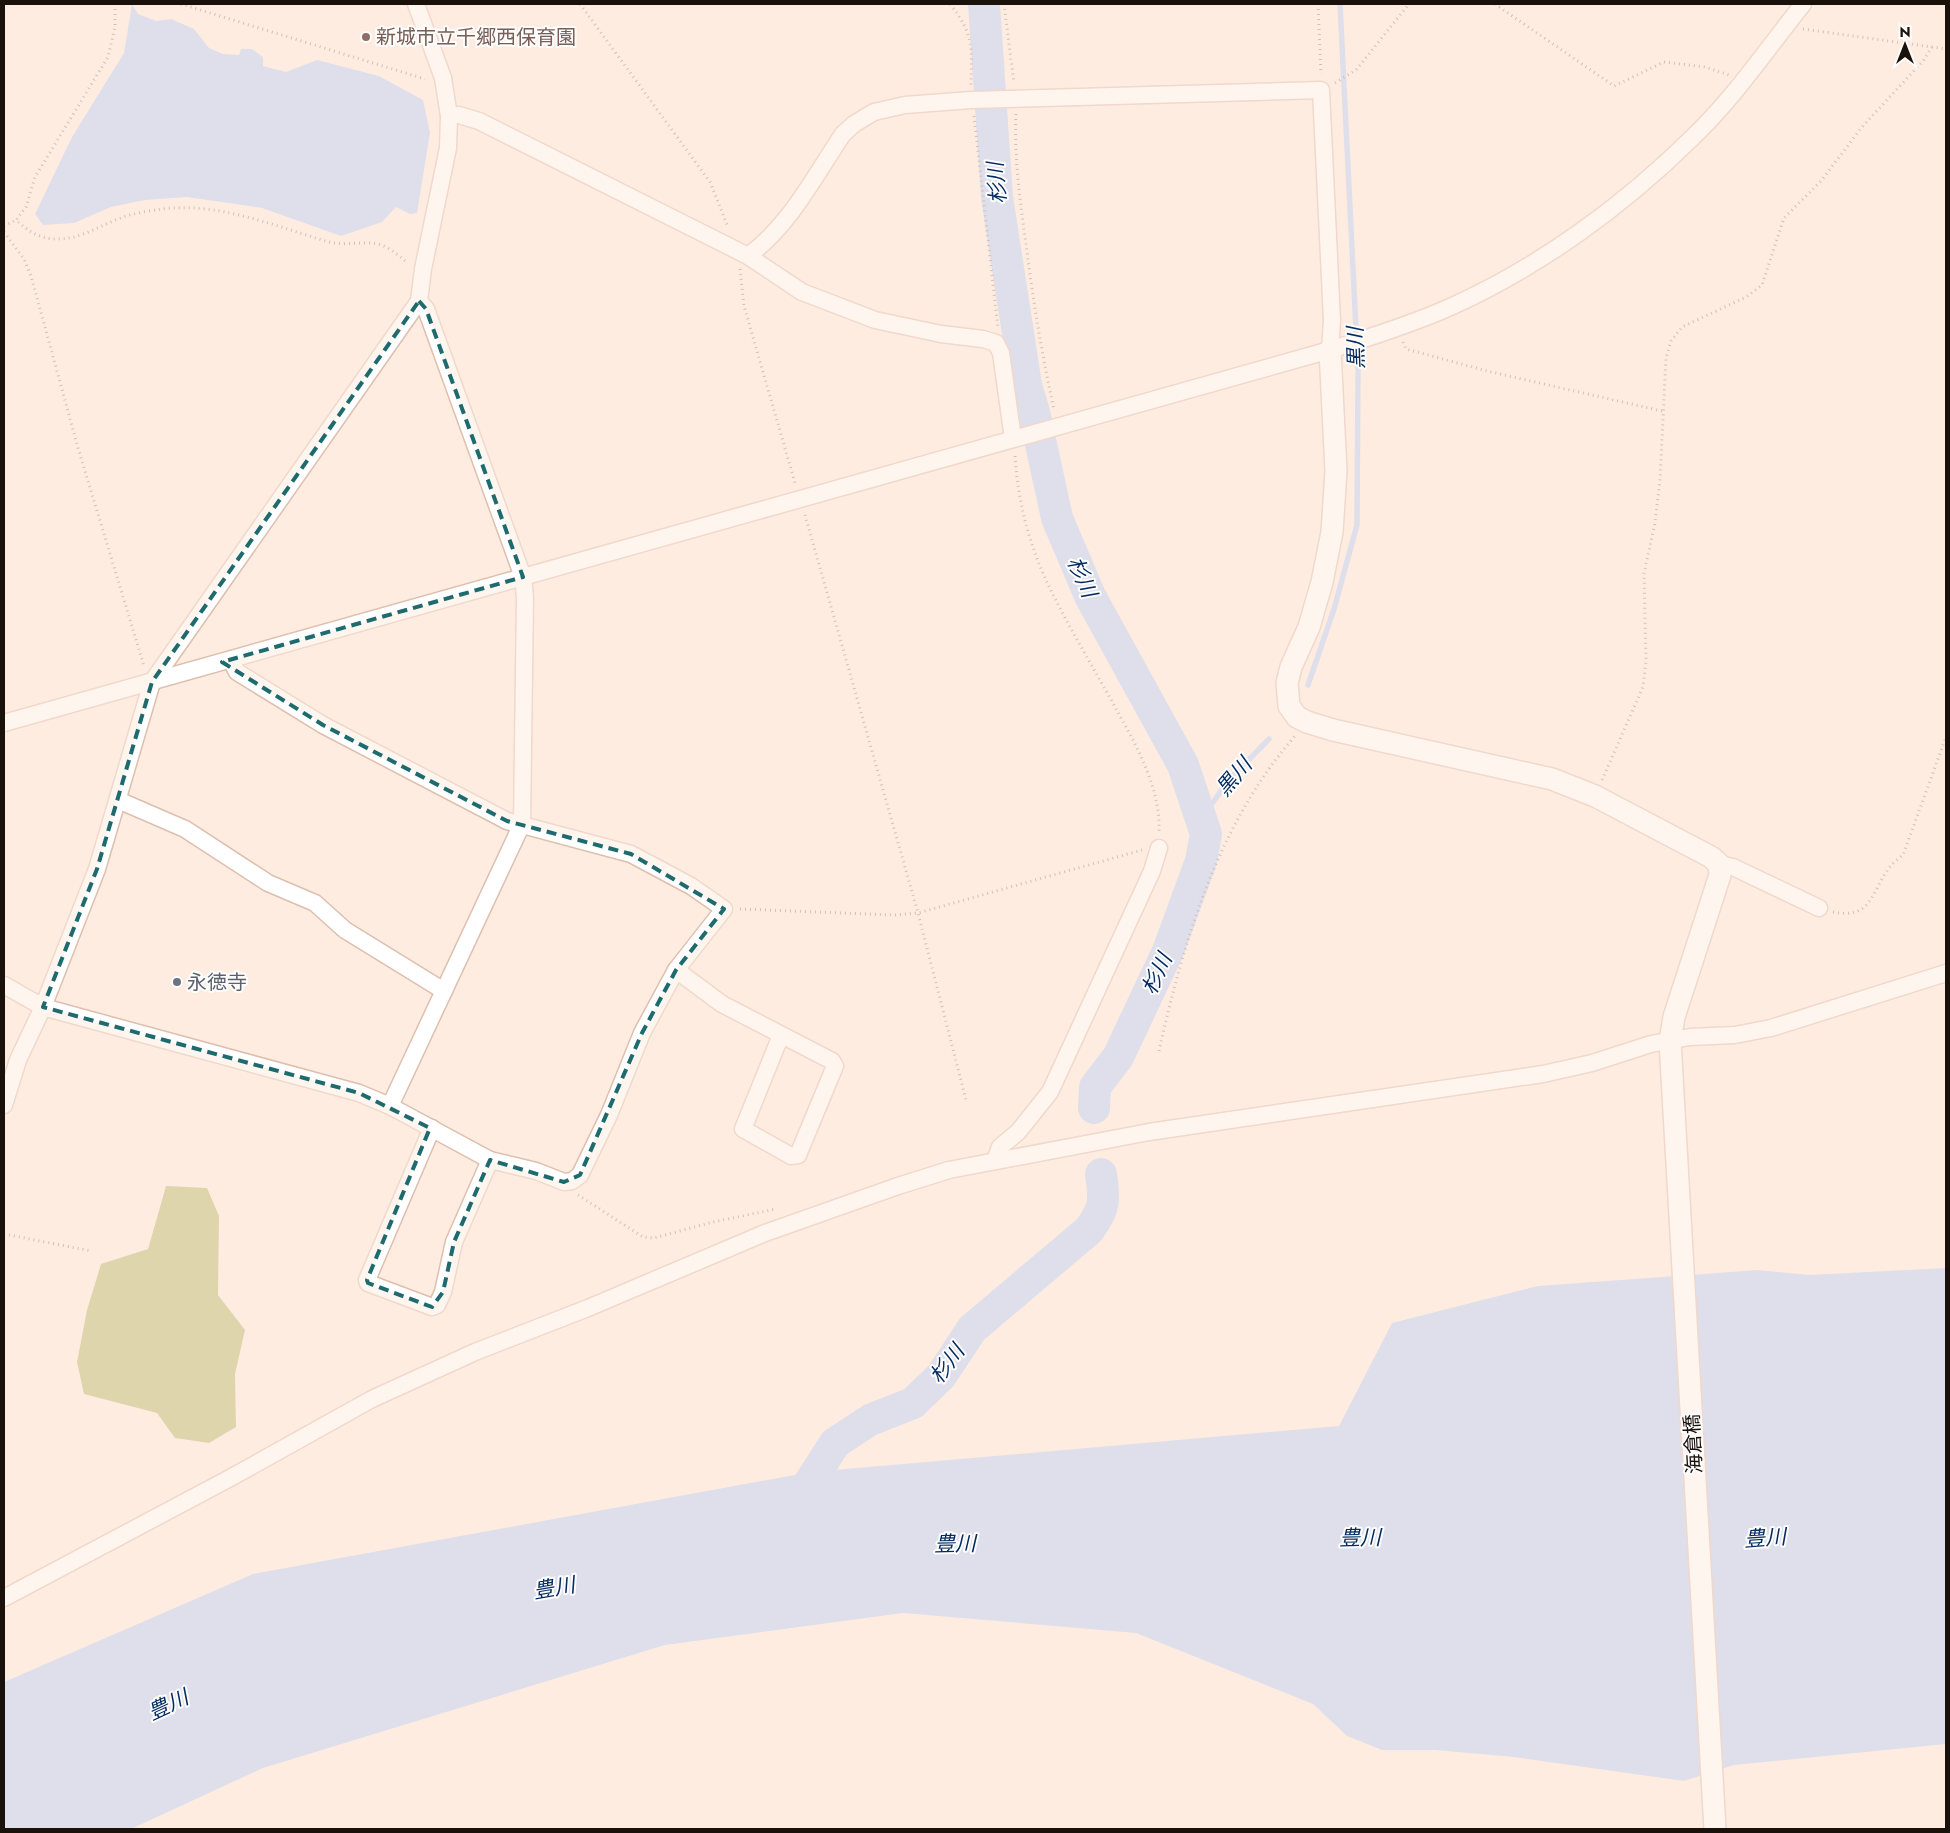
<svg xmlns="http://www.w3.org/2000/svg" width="1950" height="1833" font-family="Jost,'Noto Sans JP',sans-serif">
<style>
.forest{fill:#b5b86d}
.water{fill:#b5cff4}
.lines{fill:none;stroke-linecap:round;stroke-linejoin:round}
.stream{stroke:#b5cff4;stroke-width:5.5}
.river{stroke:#b5cff4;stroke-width:32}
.minor-casing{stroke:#ddbfae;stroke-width:19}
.tertiary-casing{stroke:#ddbfae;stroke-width:24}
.path{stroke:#998a81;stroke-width:3;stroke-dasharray:1 4;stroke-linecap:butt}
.minor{stroke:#fff;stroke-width:16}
.tertiary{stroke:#fff;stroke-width:21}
.marked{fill:none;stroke:#1d6a6f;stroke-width:4;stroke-dasharray:10 6;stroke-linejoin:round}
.education-dot{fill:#8d6e63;stroke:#fdfdfd;stroke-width:2}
.worship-dot{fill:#6b7280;stroke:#fdfdfd;stroke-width:2}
.labels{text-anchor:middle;stroke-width:4;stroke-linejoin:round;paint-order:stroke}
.education-label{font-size:20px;fill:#785e54;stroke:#fdfdfd;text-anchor:start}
.worship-label{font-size:20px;fill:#5b616d;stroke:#fdfdfd;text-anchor:start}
.street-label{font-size:20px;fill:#1b110b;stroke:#fdfdfd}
.water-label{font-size:21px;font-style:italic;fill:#042c60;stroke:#fdfdfd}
</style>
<rect width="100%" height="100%" fill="#ffece1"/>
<path class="forest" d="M166,1186L207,1188L219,1216L218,1295L245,1330L235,1374L236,1427L209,1443L175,1438L157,1413L84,1394L77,1362L87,1310L101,1264L148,1249Z"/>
<g class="water">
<path d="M132,4L138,14L156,21L171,19L194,29L209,48L223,54L239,55L241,49H252L263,57V66L286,72L317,60L379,76L423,100L430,133L417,213L410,214L396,207L382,222L341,236L262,208L187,197L145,200L111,207L74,223L43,225L35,214L72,137L124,53Z"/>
<path d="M1946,1268V1744L1734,1765L1684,1781L1514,1757L1435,1750H1382L1347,1736L1313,1704L1136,1633L903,1613L665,1645L263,1768L131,1829H4V1682L253,1574L811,1472L1339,1426L1392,1323L1538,1286L1758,1270L1809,1275Z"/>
</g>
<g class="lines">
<g class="stream">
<path d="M1308,685L1334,609L1357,525L1358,370L1340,4"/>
<path d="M1202,818L1228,781L1269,739"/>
</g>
<g class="river">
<path d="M984,4L997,197L1026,385L1034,412L1057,518L1090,596L1183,765L1206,834L1201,861L1168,951L1118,1057L1095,1087L1094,1108"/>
<path d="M797,1510L801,1496L835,1443L870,1420L913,1403L941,1376L972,1329L1089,1230C1105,1208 1105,1201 1101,1174"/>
</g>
<g class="minor-casing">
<g id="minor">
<path d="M449,116L459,115L479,121L748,256L802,292L875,320L941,334L983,339L996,343L1001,353L1013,439"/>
<path d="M748,256C790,225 814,177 843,134L854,124L874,112L905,105L971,100L1321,90L1332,320L1330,350"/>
<path d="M231,660L237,672L323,725L507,821L631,854L691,886L724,909L676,970L642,1033L609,1115L580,1175L572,1181L564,1182L536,1171L490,1160L390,1106L359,1093L43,1007L97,869L152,682L419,301L423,269L448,148L449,116L443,78L416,4"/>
<path d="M4,723L1330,350C1370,337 1410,325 1448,308C1538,268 1622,207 1692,138C1734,98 1767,49 1803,4"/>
<path d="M118,800L185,829L268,883L315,903L345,930L444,991"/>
<path d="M1719,864L1733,867L1819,908"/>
<path d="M676,970L722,1004L832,1061L835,1066L798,1155L791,1156L743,1129L781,1035"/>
<path d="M4,985L43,1007L18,1060L4,1105"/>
<path d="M390,1106L522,824L525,597L523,577L426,309L419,301"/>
<path d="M432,1128L367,1280L368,1283L432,1307L437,1305L443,1292L454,1242L490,1160"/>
<path d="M995,1161L1000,1147L1018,1132L1050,1092L1152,871L1159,848"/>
<path d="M4,1598L232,1477L372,1399L475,1352L588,1308L765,1233L898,1186L949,1170L1149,1132L1543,1074L1592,1063L1651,1044L1690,1037L1735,1035L1771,1028L1946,973"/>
</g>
</g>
<g class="tertiary-casing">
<path id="tertiary" d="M1330,350L1336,471L1332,532L1322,582L1309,627L1291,667L1287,683L1289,706L1297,717L1307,722L1333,730L1552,779L1595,796L1711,857L1719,864L1720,875L1674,1017L1670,1041L1715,1829"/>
</g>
<g class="path">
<path d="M115,4V27L108,57L35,177L26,207L16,220C28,231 40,239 56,239C80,240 100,225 121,218C133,213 149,211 162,209C220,202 274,226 329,242C345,246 363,241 378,244C390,247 398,256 407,262"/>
<path d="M181,4L425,79"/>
<path d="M580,4L710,182L728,227"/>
<path d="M950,4C974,34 972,48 971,85"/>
<path d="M1004,4L1014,83"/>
<path d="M1318,4L1321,74"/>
<path d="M1495,4L1614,86L1664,62L1705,67L1729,75"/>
<path d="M1803,29L1946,49"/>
<path d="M1335,83L1356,70L1409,4"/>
<path d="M1016,114C1014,158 1020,201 1026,244C1033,300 1042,355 1054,410"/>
<path d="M974,116L998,328"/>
<path d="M4,226L16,220"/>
<path d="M4,232L24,259L31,276L78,448L144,666"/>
<path d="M740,269L744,306L795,483"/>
<path d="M1403,342L1406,349L1487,371L1662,411"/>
<path d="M1015,456C1018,500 1028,541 1046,580C1066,623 1092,665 1115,707C1136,745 1161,788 1159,833"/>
<path d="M805,515L918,913L966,1100"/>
<path d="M1602,780L1643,687L1646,661L1644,573L1655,523L1660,480L1666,358L1671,341L1682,327L1746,297L1762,285L1784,218L1821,181L1862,127L1923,61L1932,47"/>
<path d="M740,909L894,915L918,913L1142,850"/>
<path d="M1833,912C1872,920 1871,892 1889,868C1893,863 1898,859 1903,855L1946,737"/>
<path d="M1159,1051C1184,939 1218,824 1295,736"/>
<path d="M578,1195L643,1237L654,1238L713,1222L776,1209"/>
<path d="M4,1234L91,1251"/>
</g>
<use href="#minor" class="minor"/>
<use href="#tertiary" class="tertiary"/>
</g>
<path d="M0 0H1950V1833H0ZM419,301L426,309L523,577L222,662L323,725L507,821L631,854L724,909L676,970L642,1033L580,1175L564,1182L490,1160L454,1242L443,1292L432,1307L368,1283L367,1280L430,1128L359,1093L43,1007L97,869L152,682Z" fill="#ffece1" fill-opacity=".55" fill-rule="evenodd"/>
<path class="marked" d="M419,301L426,309L523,577L222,662L323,725L507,821L631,854L724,909L676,970L642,1033L580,1175L564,1182L490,1160L454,1242L443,1292L432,1307L368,1283L367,1280L430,1128L359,1093L43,1007L97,869L152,682Z"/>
<circle class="education-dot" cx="366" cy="37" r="5"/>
<circle class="worship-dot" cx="177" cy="982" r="5"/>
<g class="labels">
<g class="education-label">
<text x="376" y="44">新城市立千郷西保育園</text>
</g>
<g class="worship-label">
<text x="187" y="989">永徳寺</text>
</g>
<g class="street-label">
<text transform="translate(1693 1444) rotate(-93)" y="7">海倉橋</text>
</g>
<g class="water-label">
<text transform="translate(997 183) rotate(-95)" y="7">杉川</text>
<text transform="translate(1356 348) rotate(-92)" y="7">黒川</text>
<text transform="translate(1082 577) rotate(66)" y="7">杉川</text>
<text transform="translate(1234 777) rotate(-50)" y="7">黒川</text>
<text transform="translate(1157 974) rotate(-65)" y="7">杉川</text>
<text transform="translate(947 1364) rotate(-53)" y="7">杉川</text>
<text transform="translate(1360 1538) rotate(-1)" y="7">豊川</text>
<text transform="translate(1765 1538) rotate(-4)" y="7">豊川</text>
<text transform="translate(955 1544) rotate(-1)" y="7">豊川</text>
<text transform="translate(554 1588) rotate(-10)" y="7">豊川</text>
<text transform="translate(168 1705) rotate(-25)" y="7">豊川</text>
</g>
</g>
<rect width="1950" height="1833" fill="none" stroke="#1b110b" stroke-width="10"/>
<g transform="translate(1905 45)" stroke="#fdfdfd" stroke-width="4" paint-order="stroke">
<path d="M0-4L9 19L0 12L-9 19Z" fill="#1b110b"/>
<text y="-8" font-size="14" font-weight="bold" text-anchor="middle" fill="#1b110b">N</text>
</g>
</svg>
